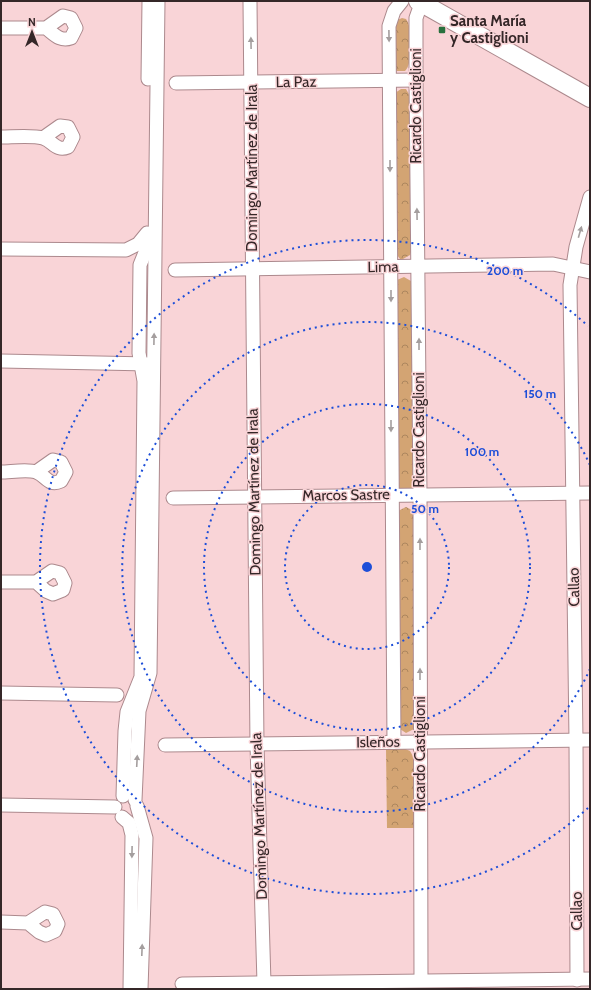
<svg xmlns="http://www.w3.org/2000/svg" width="591" height="990" font-family="Cabin,sans-serif">
<style>
.park{fill:url(#park-crowns)}
.lines{fill:none;stroke-linecap:round;stroke-linejoin:round}
.minor-casing{stroke:#ac898d;stroke-width:15}
.secondary-casing{stroke:#ac898d;stroke-width:20}
.minor{stroke:#fff;stroke-width:13}
.secondary{stroke:#fff;stroke-width:18}
.oneway{fill:#a49e9e}
.ring{fill:none;stroke:#1d4ed8;stroke-width:2;stroke-dasharray:2 4}
.poi-dot{fill:#28703d;stroke:#f9d4d7;stroke-width:1.5}
.labels{text-anchor:middle;stroke-width:3;stroke-linejoin:round;paint-order:stroke}
.poi-label{font-size:15px;font-weight:bold;fill:#352728;stroke:#f9d4d7;text-anchor:start}
.street-label{font-size:15px;fill:#352728;stroke:#f9d4d7}
.centre{fill:#1d4ed8;stroke:#f9d4d7;stroke-width:2}
.ring-label{font-size:12px;text-anchor:middle;font-weight:bold;fill:#1d4ed8;stroke:#f9d4d7;stroke-width:3;stroke-linejoin:round;paint-order:stroke}
</style>
<defs>
<pattern id="park-crowns" width="20" height="18" patternUnits="userSpaceOnUse"><rect width="20" height="18" fill="#d3a473"/><path d="M2 6a3 3 0 1 1 6 0M12 15a3 3 0 1 1 6 0" fill="none" stroke="#ac865e"/></pattern>
</defs>
<rect width="100%" height="100%" fill="#f9d4d7"/>
<g class="park">
<path d="M402,18L406,19C413,28 413,64 405,71H397L394,68L393,22Z"/>
<path d="M401,89H406L411,98L412,249L410,255L403,259H400L395,252V93Z"/>
<path d="M404,277L411,281L412,285L414,486L412,489L402,491L399,489L397,280Z"/>
<path d="M406,507L414,511V729L406,733L400,729L398,511Z"/>
<path d="M403,748L410,751L414,758V828H387L386,749Z"/>
</g>
<g class="lines">
<g class="minor-casing">
<g id="minor">
<path d="M250,1L257,745L264,983"/>
<path d="M1,28H46L63,16L71,18L76,28L71,38C60,42 54,34 46,28"/>
<path d="M148,79L149,1"/>
<path d="M176,83L416,80"/>
<path d="M1,137C12,137 33,135 43,138C53,141 56,152 68,147L73,137L68,127L60,126L43,138"/>
<path d="M1,249L126,250L138,244L147,233"/>
<path d="M175,270L553,264L590,272"/>
<path d="M1,361L149,364"/>
<path d="M1,472C10,472 28,469 36,472C46,475 48,487 61,481L66,472L61,462L53,460L36,472"/>
<path d="M173,498L590,493"/>
<path d="M1,582H36L52,571L60,573L65,583L63,590L53,594L46,591L36,582"/>
<path d="M1,693L117,695"/>
<path d="M394,742L389,26L394,11L402,1"/>
<path d="M165,745L590,740"/>
<path d="M123,796L125,731L127,712L141,677L144,381L139,353L140,265L146,250L147,235"/>
<path d="M135,800L139,711L150,673L158,1"/>
<path d="M1,805L115,807"/>
<path d="M137,806L146,838L141,989"/>
<path d="M122,817L129,823L132,835L130,989"/>
<path d="M1,922L28,923L39,932L46,935L55,931L58,924L53,914L45,912L28,923"/>
<path d="M421,980L420,494L416,80V18L422,1"/>
<path d="M577,980L576,740L570,285L576,247L590,197"/>
<path d="M182,984L590,979"/>
</g>
</g>
<g class="secondary-casing">
<path id="secondary" d="M418,1L590,98"/>
</g>
<use href="#minor" class="minor"/>
<use href="#secondary" class="secondary"/>
</g>
<defs><path id="oneway-solid" d="M-6-.8H1V-3.2L6.5 0L1 3.2V.8H-6Z"/></defs>
<g class="oneway">
<use href="#oneway-solid" transform="translate(389 36) rotate(89)"/>
<use href="#oneway-solid" transform="translate(251 43) rotate(-91)"/>
<use href="#oneway-solid" transform="translate(390 166) rotate(90)"/>
<use href="#oneway-solid" transform="translate(417 214) rotate(-91)"/>
<use href="#oneway-solid" transform="translate(580 232) rotate(-74)"/>
<use href="#oneway-solid" transform="translate(391 296) rotate(90)"/>
<use href="#oneway-solid" transform="translate(154 339) rotate(-89)"/>
<use href="#oneway-solid" transform="translate(419 344) rotate(-90)"/>
<use href="#oneway-solid" transform="translate(391 426) rotate(90)"/>
<use href="#oneway-solid" transform="translate(420 544) rotate(-90)"/>
<use href="#oneway-solid" transform="translate(420 674) rotate(-90)"/>
<use href="#oneway-solid" transform="translate(137 761) rotate(-87)"/>
<use href="#oneway-solid" transform="translate(132 852) rotate(91)"/>
<use href="#oneway-solid" transform="translate(142 950) rotate(-88)"/>
</g>
<g class="ring">
<circle cx="367" cy="567" r="82"/>
<circle cx="367" cy="567" r="163"/>
<path d="M590 669A245 245 0 1 1 590 465"/>
<path d="M588 808A327 327 0 1 1 588 326"/>
</g>
<rect class="poi-dot" x="438" y="26" width="8" height="8" rx="2"/>
<g class="labels">
<g class="poi-label">
<text x="450" y="26">Santa María<tspan x="450" dy="17">y Castiglioni</tspan></text>
</g>
<g class="street-label">
<text transform="translate(296 82) rotate(-1)" y="5">La Paz</text>
<text transform="translate(416 106) rotate(-90)" y="5">Ricardo Castiglioni</text>
<text transform="translate(252 168) rotate(-90)" y="5">Domingo Martínez de Irala</text>
<text transform="translate(383 267) rotate(-1)" y="5">Lima</text>
<text transform="translate(419 430) rotate(-90)" y="5">Ricardo Castiglioni</text>
<text transform="translate(254 492) rotate(-91)" y="5">Domingo Martínez de Irala</text>
<text transform="translate(346 495) rotate(-1)" y="5">Marcos Sastre</text>
<text transform="translate(574 587) rotate(-91)" y="5">Callao</text>
<text transform="translate(378 742) rotate(-1)" y="5">Isleños</text>
<text transform="translate(420 754) rotate(-90)" y="5">Ricardo Castiglioni</text>
<text transform="translate(259 816) rotate(-92)" y="5">Domingo Martínez de Irala</text>
<text transform="translate(577 911) rotate(-90)" y="5">Callao</text>
</g>
</g>
<circle cx="367" cy="567" r="6" class="centre"/>
<g class="ring-label">
<text x="505" y="275">200 m</text>
<text x="540" y="398">150 m</text>
<text x="482" y="456">100 m</text>
<text x="425" y="513">50 m</text>
</g>
<rect width="591" height="990" fill="none" stroke="#352728" stroke-width="4"/>
<g transform="translate(32 32)" stroke="#f9d4d7" stroke-width="3" paint-order="stroke">
<path d="M0-3L7 15L0 10L-7 15Z" fill="#352728"/>
<text y="-6" font-size="11" font-weight="bold" text-anchor="middle" fill="#352728">N</text>
</g>
</svg>
